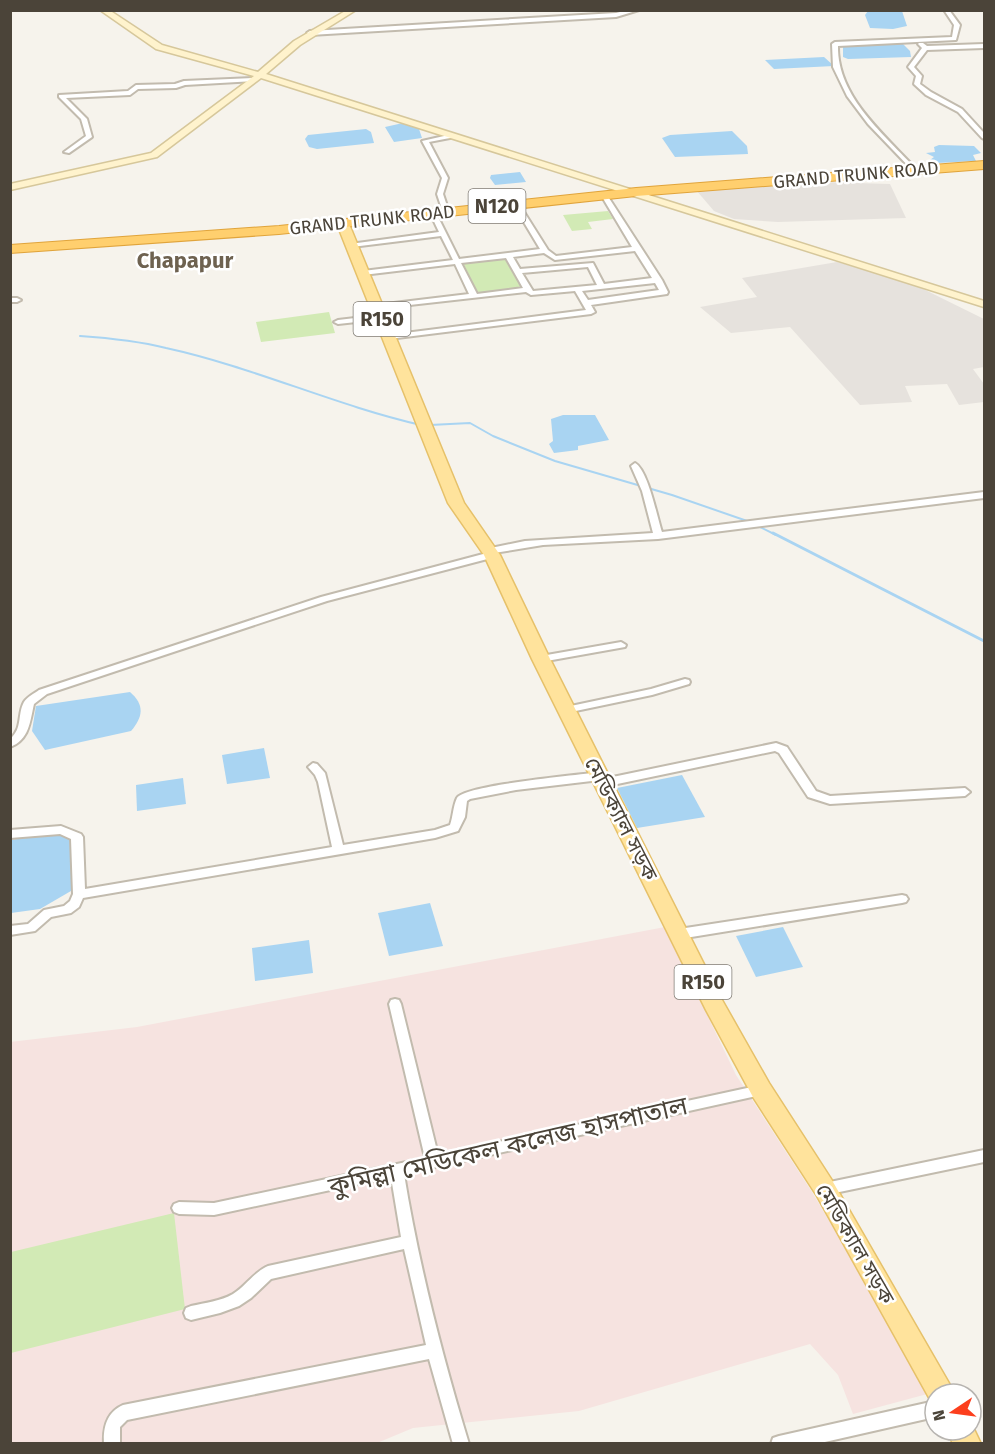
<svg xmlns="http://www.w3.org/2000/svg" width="995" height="1454" font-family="'Fira Sans','Noto Sans Bengali',sans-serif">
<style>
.industrial{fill:#e6e2dd}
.medical{fill:#f6e3e0}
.green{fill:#d2eab5}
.water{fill:#a9d4f2}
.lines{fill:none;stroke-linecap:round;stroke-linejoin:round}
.stream-far1{stroke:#a9d4f2;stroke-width:2}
.stream{stroke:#a9d4f2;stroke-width:3}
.street-casing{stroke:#c2bbae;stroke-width:4}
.secondary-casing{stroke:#d6c79b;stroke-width:3}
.primary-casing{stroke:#e6c16a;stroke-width:3}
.highway-casing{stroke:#e0a43c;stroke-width:2}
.street{fill:#fff;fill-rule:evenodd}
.secondary{fill:#fff3cd;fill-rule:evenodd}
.primary{fill:#ffe39c;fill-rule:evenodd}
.highway{fill:#ffcf6e;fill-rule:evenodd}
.labels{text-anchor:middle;stroke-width:5;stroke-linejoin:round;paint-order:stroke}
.far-street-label{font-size:18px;fill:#4b4439;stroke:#fff}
.shield{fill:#fff;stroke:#817c74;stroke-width:1.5}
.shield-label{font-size:20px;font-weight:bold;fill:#4b4439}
.street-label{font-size:21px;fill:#4b4439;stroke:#fff}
.far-district-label{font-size:22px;font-weight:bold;fill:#6e6250;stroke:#fff}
.near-street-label{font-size:26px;fill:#4b4439;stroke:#fff}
</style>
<rect width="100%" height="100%" fill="#f6f3ec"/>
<g class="industrial">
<path d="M821,182L890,184L906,218L778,222L734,219L714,211L696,190Z"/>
<path d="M837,262L909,282L984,319V367L973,369L984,384V402L959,405L947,384L905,386L912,402L860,405L790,327L731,333L700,307L757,297L742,278Z"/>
</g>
<path class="medical" d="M665,927L736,1075L812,1192L931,1393L853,1414L838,1375L810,1344L579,1411L413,1428L377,1443H11L10,1042L137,1027Z"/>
<g class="green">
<path d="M608,211L613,219L588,222L592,229L572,231L563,215Z"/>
<path d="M505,259L522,289L478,294L463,263Z"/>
<path d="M329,312L335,333L261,342L256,322Z"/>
<path d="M174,1213L185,1309L11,1353V1252Z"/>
</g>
<g class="water">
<path d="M868,11H902L907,26L893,29L870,28L865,15Z"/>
<path d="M902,43L910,51L911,57L848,59L843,57V44Z"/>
<path d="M824,57L834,66L774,69L765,60Z"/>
<path d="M403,123L419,129L422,138L394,142L385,127Z"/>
<path d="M366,129L371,132L374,143L317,149L309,147L305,139L308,135Z"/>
<path d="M732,131L747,146L748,154L675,157L662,138L670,135Z"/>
<path d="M939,145L974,146L981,153L973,155L976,161L936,163L930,160L934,157L926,153L935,152L934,147Z"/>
<path d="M520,172L526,182L495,185L490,178L491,175Z"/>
<path d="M563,415H595L609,440L578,446V450L554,453L549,444L553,441L551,419Z"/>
<path d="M130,692C145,705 143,717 131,731L45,750L32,731L36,706Z"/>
<path d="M264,748L270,778L227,784L222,755Z"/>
<path d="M682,775L705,817L637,828L617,788Z"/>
<path d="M183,778L186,804L137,811L136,785Z"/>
<path d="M77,832L83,884L40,909L11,913L10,840Z"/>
<path d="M430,903L443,946L389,956L378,913Z"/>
<path d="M783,927L803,967L756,977L736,936Z"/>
<path d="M309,940L313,973L255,981L252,948Z"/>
</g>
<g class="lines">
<g class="stream-far1">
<path d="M80,336C109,338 138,341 166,348C253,367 334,405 421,425"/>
<path d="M430,425L470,423L493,436L555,461L672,495L750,522"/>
<path d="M756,525L776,535"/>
</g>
<path class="stream" d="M773,533L984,641"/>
<g class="street-casing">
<g id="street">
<path d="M628,10H639L616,17L310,35L307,33L310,31L616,13Z"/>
<path d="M944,10H949L960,25L956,40L838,46C837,97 885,135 917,170L918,171L915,173L868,124L847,96L833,67L832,44L835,42L952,37L954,25Z"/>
<path d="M919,43H923L927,46L984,44V48L927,50L914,67L922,76L920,84L931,92L962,109L984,133V139L982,138L958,112L926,95L914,84L916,76L908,67L922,48L918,44Z"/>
<path d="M253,78L255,79V81L185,85L176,88L138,89L130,95L66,98L87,119L92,137L69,153L64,152L86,136L81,119L59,97V95L128,91L136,85L175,84L184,81Z"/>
<path d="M453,134L456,136L455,137L429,142L448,178L443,194L449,212L446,214L443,212L437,194L442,178L422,141Z"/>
<path d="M602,194L607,195L662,280L668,292L667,294L591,305L595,312L591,314L389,339L385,337L389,335L586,310L575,291L531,295L526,292L374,309V305H377L469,294L455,264L363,275L359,273L363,271L453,260L441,236L352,247L350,246V244L439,232L430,213L433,211L436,213L459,259L540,249L513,204L516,202L519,204L548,250L556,256L632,247L601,195ZM635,251L652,278L604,284L593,263L520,269L513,257L544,253L555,260ZM506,258L523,288L477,294L461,263ZM588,267L597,285L533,291L522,273ZM655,283L659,290L588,300L582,291Z"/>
<path d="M10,298H17L21,300L17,302H10Z"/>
<path d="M381,315L385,317L384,319L338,324L334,322L338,320Z"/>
<path d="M635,463C648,470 657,517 662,532L984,492V498L658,539L543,545L494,553L497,555L495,557L327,601L47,694L34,704C30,722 29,740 10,747V739C23,728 17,715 24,702C27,697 35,693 39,690L321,597L487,553L484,551L486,549L525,541L653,533L642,491L631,466Z"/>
<path d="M621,642L626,645L625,647L541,662L536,659L541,656Z"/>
<path d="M685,679L689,680L690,682L689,684L652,695L566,713L561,710L566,707L651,689Z"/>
<path d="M776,743L787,747L816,791L830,796L965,788L970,792L965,796L830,804L808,797L779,753L775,751L603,787L598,783L603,779Z"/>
<path d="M313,763L317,764L325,773L343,845L435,830L450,825C453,817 453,806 457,798C464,785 580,775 600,772L605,776L600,780L516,790L470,799L467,801L465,817L458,831L435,838L83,898L79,907L71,913L51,917L35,931L10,935V926L28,924L44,910L64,906L70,901L73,894L71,839L60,834L10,838V830L61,826L81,834L83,837L85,889L332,847L318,782L315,775L308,767Z"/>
<path d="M902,895L906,896L908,899L906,902L902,903L679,939L675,937L673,934L675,931L679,929Z"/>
<path d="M395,999L399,1000L401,1004L438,1155L761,1085L766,1086L768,1090L766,1094L761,1095L404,1174C419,1266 442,1355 469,1444H453L429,1359L127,1420L120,1427V1444H104C103,1427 107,1412 123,1405L426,1345L404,1249L271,1279L251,1298L239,1306L220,1313L191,1320L186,1318L184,1313L186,1308L191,1306C205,1303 221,1301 233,1294C246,1286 254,1272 268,1266L401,1237L391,1177L214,1215L179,1214L174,1212L172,1208L174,1204L179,1202L214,1203L425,1158L389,1004L391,1000Z"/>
<path d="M984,1150V1162L825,1195L820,1193L818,1189L820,1185L825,1183Z"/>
<path d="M935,1401V1417L816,1444H771L773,1438L779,1436Z"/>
</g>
</g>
<g class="secondary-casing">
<path id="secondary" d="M100,10H109L162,45L258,72L294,41L347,10H356L300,45L266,74L984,301V307L261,78L157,157L10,190V184L151,153L254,76L156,49Z"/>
</g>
<g class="primary-casing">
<g id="primary">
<path d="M343,220L349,224L464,503L500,555L550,659L722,1000L769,1083L833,1182L950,1385L954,1394H935V1404L932,1403L817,1196L753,1097L706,1010L532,659L484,555L448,503L337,224Z"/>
<path d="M971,1423L981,1444H953L947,1430H971Z"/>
</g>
</g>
<g class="highway-casing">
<path id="highway" d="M984,161V169L636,196L279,234L10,253V245L279,226L636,188Z"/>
</g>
<use href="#street" class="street"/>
<use href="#secondary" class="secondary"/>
<use href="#primary" class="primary"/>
<use href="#highway" class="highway"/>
</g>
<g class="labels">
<g class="far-street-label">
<text transform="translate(856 175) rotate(-5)" y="6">GRAND TRUNK ROAD</text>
<text transform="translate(372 220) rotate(-6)" y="6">GRAND TRUNK ROAD</text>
</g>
<g class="shield">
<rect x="468.5" y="189" width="57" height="34" rx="4.5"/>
<rect x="353.5" y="302" width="57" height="34" rx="4.5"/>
<rect x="674.5" y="965" width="57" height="34" rx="4.5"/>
</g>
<g class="shield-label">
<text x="497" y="213">N120</text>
<text x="382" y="326">R150</text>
<text x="703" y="989">R150</text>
</g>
<g class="street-label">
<text transform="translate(621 819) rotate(63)" y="7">মেডিক্যাল সড়ক</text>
<text transform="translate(855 1244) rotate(60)" y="7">মেডিক্যাল সড়ক</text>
</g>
<g class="far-district-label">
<text x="185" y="268">Chapapur</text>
</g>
<g class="near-street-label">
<text transform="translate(508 1146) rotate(-13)" y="9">কুমিল্লা মেডিকেল কলেজ হাসপাতাল</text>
</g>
</g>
<rect width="995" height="1454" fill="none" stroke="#4b4439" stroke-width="24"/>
<g transform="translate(953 1412) rotate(257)"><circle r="28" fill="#ffffff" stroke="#b7b4b0" stroke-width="1.5"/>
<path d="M0-4.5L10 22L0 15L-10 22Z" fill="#fc3f1d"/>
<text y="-9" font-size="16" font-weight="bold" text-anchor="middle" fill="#4b4439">N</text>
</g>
</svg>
